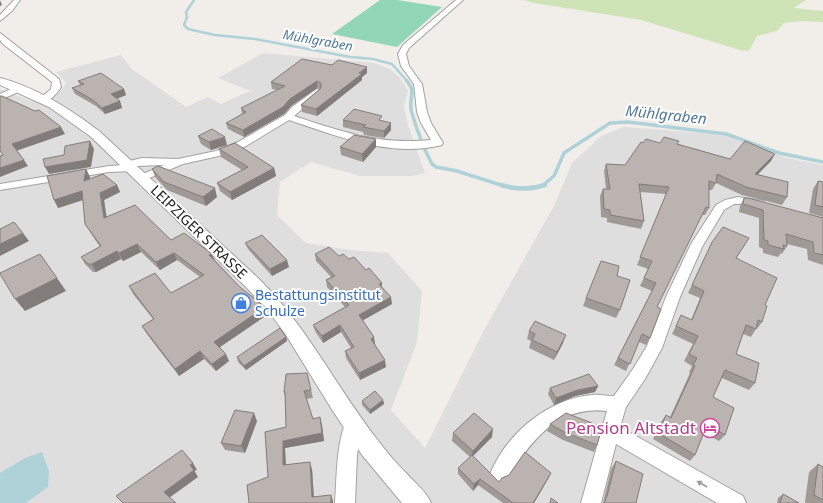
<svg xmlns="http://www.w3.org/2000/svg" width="823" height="503" font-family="'Noto Sans',sans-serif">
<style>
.residential{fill:#dfdedf}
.grass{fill:#cfe4b6}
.pitch{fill:#91d6b7}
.water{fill:#afd2d9}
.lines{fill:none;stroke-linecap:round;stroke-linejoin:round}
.stream-far2{stroke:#afd2d9;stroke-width:2.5}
.stream-far1{stroke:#afd2d9;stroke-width:3.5}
.stream{stroke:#afd2d9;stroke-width:4.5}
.minor-casing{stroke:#a2a2a2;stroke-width:2}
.tertiary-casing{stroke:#a2a2a2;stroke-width:2}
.minor{fill:#fff;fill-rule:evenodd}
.tertiary{fill:#fff;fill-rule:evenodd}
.wall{fill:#a09a96}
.shaded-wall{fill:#827d7a}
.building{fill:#bab3af;stroke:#827d7a}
.oneway{fill:#9b9b9b}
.labels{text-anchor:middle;stroke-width:4;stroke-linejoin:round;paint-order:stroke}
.far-water-label{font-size:13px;font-style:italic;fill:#507898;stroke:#fff}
.street-label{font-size:14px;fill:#212121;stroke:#fff}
.shop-label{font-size:14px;fill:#366cbe;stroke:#fff;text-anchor:start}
.water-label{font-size:15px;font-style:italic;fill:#507898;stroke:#fff}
.near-hotel-label{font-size:17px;fill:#b23c85;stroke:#fff;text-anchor:end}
</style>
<rect width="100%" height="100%" fill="#f1eee9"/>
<path class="residential" d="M263,53L375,63L390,69L400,78L408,91L404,107L408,125L425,173L412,176H360L311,162L280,182L277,215L306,243L350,250L388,253L422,291L417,342L391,410L425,448L483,332L554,206L572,163L601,136L624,127L704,133L725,136L787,158L823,165V503H0V89L31,101L63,88L66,83L56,72L121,55L132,69L186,107L208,97L221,104L250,91L218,78Z"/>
<path class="grass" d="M523,0H806L794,8L823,11V22L803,21L784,23L777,31L757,36L749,51L740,50L641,20L534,3Z"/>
<path class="pitch" d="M380,0H397L442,7L397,47L332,34Z"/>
<path class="water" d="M42,452L49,471L48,487L26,503H0V473L25,458Z"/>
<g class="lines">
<path class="stream-far2" d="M194,0L186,12L187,17L184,25L188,29L215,35L255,39L350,57L373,59L392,64L407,81"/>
<g class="stream-far1">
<path d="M406,80C417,92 409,96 411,109C413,120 418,130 421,140"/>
<path d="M424,148L432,164L436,167L457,171L504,186"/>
<path d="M542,186L554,176L564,153L610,123L628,122L726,134L779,153L823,162"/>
</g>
<path class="stream" d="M501,185C517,190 530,190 545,185"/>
<g class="minor-casing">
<g id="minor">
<path d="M14,0H20L12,11L0,21V15Z"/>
<path d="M456,0H463L409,48L406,54L409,66L422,84L427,112L431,123L443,143L442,145C390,158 337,136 289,120L246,146L223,155L183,164L142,181L138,180L136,178L138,176L164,165L136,166L138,168L133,171L109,172L0,190V184L109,166L124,165L125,162L142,158L178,159L216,151L238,142L285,115L292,107L317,89L320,90L321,92L320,94L294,116C344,132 377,145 431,140L421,123L417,112L414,84L401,66L398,54L403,45Z"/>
<path d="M0,33L59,79L61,87C57,94 49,103 41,101L39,99L51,89L52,82L3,44L0,40Z"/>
<path d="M20,85L23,86L24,88L23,90L0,100V94Z"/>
<path d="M738,197L763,201L765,204L763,207L759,208L743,204H734L724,210L702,247L680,297L662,348L645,379L626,407L620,427L743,496L746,503H717L616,444L601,503H581L607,411C557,405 529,443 506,481L499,483L492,481L490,474C507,433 548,399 592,395C599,394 607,396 614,396L633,369L647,346L666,297L691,244L716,205L725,200Z"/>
<path d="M353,417L359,419L362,425L357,455L355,503H335C337,477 336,443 347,419Z"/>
</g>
</g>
<g class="tertiary-casing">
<path id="tertiary" d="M0,78C36,87 70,109 99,131L258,278C306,325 335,385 376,438C385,450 395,462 406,473C415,483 426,491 431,503H402L362,455L331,408L286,335L270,313L246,287L90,136L49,107L0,85Z"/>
</g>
<use href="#minor" class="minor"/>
<use href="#tertiary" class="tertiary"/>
</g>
<g class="wall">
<path d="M367,73L362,77V80L317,116L302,112L301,105L320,89L317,88L291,106L284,114L244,137L228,129L226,123L242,114L241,108L277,90L272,89L271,82Z"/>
<path d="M78,81L124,89L126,95L117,99L120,101L122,108L105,114L96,106L75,94L72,88L80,85Z"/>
<path d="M343,120L383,121L391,130L384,138L364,135L363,132L343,127Z"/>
<path d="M198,136L227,145L211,150L201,144Z"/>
<path d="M376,139V147L363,162L341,155L340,147Z"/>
<path d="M643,143L678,144L730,159L771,161L758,174L787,197L782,205L742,195L716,183L712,190H709V208L705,215H702L657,307L650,338L646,345L639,342L626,371L614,365L652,291L640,286L648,269L637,265L666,194L640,192L644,221L641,229L607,222V218L601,217L600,196L603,189H606L604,171L606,164L625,165Z"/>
<path d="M219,149L274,168L276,176L232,200L220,191L217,183L242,170L221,157Z"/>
<path d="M86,169L90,177L89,179L117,185L120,192L104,200L106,217L171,240L214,259L240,287L265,307L267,315L220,347L229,361L216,371L204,359L179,376L146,333L142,326L153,319L133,294L129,286L171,293L200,277L177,260L160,270L141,252L123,261L121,259L96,272H93L85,264L81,257L100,247L90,232L85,224L83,200L58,208Z"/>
<path d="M152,169L217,197L206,206L167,190L155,177Z"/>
<path d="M818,181L823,182V217L809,213L813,189Z"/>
<path d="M744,198L823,218V265L808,260L807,249L787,244V246L782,254L781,253L778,257L763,253V249L759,247V218L739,212L740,206Z"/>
<path d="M712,242L745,245L736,258L765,305L762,322L757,329H756L751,337L743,334L736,354L755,383L749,390L722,378L713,397L725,435L719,441L704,433L695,455L690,461L653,439L661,422L666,415L670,417L690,373L689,372L692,366L684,361L693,344L672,334L681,315L691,320L700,298L688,293Z"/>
<path d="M245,243L289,267L272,276L248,249Z"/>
<path d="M315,254L339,256L349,259L382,288L392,304L363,320L386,367L360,380L346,358L345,351L351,348L341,332L323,343L315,331L313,325L345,307L327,287L326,280L331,277L316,261Z"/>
<path d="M617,276L620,310L616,318L583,306L586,298Z"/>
<path d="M529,331L563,343L554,360L529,348L531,341L527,339Z"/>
<path d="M286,337L287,341L246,370L238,362L237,357Z"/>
<path d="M307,373L313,398L306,399L313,419L322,425L324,441L285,448L286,465L312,469L314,497L333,501L249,503L268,477L286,427L285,397L284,392Z"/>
<path d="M598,386L595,392L575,396L554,405L548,394L550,388Z"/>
<path d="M383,400L384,404L370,414L362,405V401Z"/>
<path d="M257,421L245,453L225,450L221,443Z"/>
<path d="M550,424L597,445L594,452L563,440L547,431Z"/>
<path d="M453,433L492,437L473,456L499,482L551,473L548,479L534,503H503L478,485L473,491L458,474V468L470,457L452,441Z"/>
<path d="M616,461L636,503H603L611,469Z"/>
<path d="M818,464L823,467V503H806L805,502L809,472Z"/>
<path d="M783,494L799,503H777L778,498Z"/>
</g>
<g class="shaded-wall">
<path d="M0,0L2,5L0,6Z"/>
<path d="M367,67V73L362,77V80L317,116L316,109Z"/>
<path d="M317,81V88L291,106L284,114L244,137L243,130Z"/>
<path d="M124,89L126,95L113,100L111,94Z"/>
<path d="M120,101L122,108L105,114L102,108Z"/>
<path d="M391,123V130L384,138V131Z"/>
<path d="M61,127L65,134L16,151L12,144Z"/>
<path d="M225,137L227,145L211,150L209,142Z"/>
<path d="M376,139V147L363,162L362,154Z"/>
<path d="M90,141L94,149L91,167L49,174L45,167Z"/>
<path d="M775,154L771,161L751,181L755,174Z"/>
<path d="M24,160L28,166L0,177V168Z"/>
<path d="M274,168L276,176L232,200L230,192Z"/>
<path d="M86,169L90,177L88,189L84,181Z"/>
<path d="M117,185L120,192L104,200L108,226L104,218L100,193Z"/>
<path d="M215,188L217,197L206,206L203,197Z"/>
<path d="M82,191L86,199L58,208L54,200Z"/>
<path d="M23,233L29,241L0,256V244Z"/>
<path d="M137,244L141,252L123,261L119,253Z"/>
<path d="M117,251L121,259L96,272L92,264Z"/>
<path d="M174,253L177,260L160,270L156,262Z"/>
<path d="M212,254L215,261L209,255Z"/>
<path d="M287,260L289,267L272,276L270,269Z"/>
<path d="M57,278L66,291L25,311L15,299Z"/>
<path d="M382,283V290L379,284Z"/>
<path d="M391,297L392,304L360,322L359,315Z"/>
<path d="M265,307L267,315L217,349L214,342Z"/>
<path d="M340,325L341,332L323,343L322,336Z"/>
<path d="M566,335L563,343L554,360L557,352Z"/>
<path d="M286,337L287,341L246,370L244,366Z"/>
<path d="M374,337L375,344L371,345V339Z"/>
<path d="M200,351L204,359L179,376L175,369Z"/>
<path d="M226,354L229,361L216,371L212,364Z"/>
<path d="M385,360L386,367L360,380L359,373Z"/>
<path d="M598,386L595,392L575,396L554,405L556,398L578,390Z"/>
<path d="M383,400L384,404L370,414V410Z"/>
<path d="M254,413L257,421L245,453L241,446Z"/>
<path d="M320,417L322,425L324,441L285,448L286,472L283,465V441Z"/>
<path d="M493,429L492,437L471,458L473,451Z"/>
<path d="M310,462L312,469L314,503L312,497Z"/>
<path d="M193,463L197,470L194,471L190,465Z"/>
<path d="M194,470L198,477L169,498L164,492Z"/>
<path d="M551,473L548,479L534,503H533Z"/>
<path d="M480,479L478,485L473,491L474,484Z"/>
<path d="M331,495L333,501V503H331Z"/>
</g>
<g class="building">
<path d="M302,59L332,65L338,60L367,67L359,73L362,74L316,109L301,105L321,88V83L317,81L290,99L283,107L243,130L226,123L246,112L241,108L285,86L271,82Z"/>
<path d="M101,73L124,89L111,94L120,101L102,108L93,100L72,88L84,84L78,81Z"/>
<path d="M0,96H2L35,111L39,110L61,127L12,144L24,160L0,168V156L3,155L0,151Z"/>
<path d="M354,109L382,116L379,120L391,123L384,131L363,127L366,125L343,120Z"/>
<path d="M212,129L225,137L209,142L198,136Z"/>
<path d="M354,135L376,139L362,154L340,147Z"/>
<path d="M664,137L679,141L677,144L730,159L745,141L775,154L755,174L788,182L787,197L746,187L717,174L716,183L709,181V208L706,207L657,307L661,309L650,338L642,334L630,364L618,358L656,283L644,278L652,261L640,257L669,187L639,184L644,221L610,215V210L604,209L603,189H610L606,164L625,165L641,142L643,143L646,139L660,143Z"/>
<path d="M90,141L87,160L45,167L43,159L64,155L65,146Z"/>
<path d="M235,143L274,168L230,192L217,183L248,167L219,149Z"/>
<path d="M158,166L215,188L203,197L164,182L152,169Z"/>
<path d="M86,169L84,181L103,174L117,185L100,193L104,218L135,205L171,240L184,233L212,254L209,255L240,287L265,307L214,342L226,354L212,364L200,351L175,369L142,326L154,319L129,286L155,273L171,293L204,275L174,253L156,262L137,244L119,253L117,251L92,264H88L81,257L101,246L85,224L82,191L54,200L47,176Z"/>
<path d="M818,181L823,182V207L815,205Z"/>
<path d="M744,198H748L823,218V255L814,253L813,242L786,234L787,246L783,245L784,249L768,245V241L764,240L763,210L743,204Z"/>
<path d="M14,222L23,233L0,244V229Z"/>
<path d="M723,227L749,238L736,258L777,278L765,305L767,306L762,322L758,320L756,329L746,325L736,354L759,363L755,383L725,370L713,397L734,408L725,435L707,425L695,455L658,433L666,415L671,418L695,366L693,365L697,358L689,354L698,336L676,326L681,315L692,320L704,291L692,285L712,242Z"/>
<path d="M262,235L287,260L270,269L245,243Z"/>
<path d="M329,247L339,256L343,254L349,259L354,257L366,270L369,268L382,283L379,284L391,297L359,315L374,337L371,339L385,360L359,373L345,351L354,347L340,325L322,336L313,325L349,305L326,280L335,276L315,254Z"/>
<path d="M40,254L57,278L15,299L0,274V273Z"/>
<path d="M601,261L619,266L617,276L630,280L620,310L586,298Z"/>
<path d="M535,321L566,335L557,352L532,340L535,334L529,331Z"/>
<path d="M280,328L286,337L244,366L237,357Z"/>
<path d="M307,373L311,390L304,391L313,419L320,417L322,433L283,441V465L310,462L312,497L331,495V503H249L247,485L268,477L265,432L286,427L285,392H284L286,374Z"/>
<path d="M589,374L598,386L578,390L556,398L550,388Z"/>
<path d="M375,391L383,400L370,410L362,401Z"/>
<path d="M235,410L254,413L241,446L221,443Z"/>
<path d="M474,413L493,429L473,451L453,433Z"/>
<path d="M566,413L602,427L597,445L566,433L550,424Z"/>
<path d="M182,450L193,463L190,465L194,470L164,492L176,503H123L116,496Z"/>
<path d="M525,452L551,473L533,503H513L480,479L474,484L458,468L472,455L499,482L502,478L509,475Z"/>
<path d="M616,461L643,474L636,503H604L607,496Z"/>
<path d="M818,464L823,467V500L814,495Z"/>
<path d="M783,494L799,503H780Z"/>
<path d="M551,498L558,503H550Z"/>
</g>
<defs><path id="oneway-solid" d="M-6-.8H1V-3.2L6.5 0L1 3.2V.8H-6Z"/></defs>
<use class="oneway" href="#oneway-solid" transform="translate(702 484) rotate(-150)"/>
<defs>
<g id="shop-ring" transform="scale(1)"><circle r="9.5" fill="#fff" stroke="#3f7fe0" stroke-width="1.5"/><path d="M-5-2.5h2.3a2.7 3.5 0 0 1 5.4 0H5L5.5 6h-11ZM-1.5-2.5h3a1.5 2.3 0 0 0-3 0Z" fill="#3f7fe0"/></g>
<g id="hotel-ring" transform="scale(1)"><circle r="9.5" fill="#fff" stroke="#d1479c" stroke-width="1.5"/><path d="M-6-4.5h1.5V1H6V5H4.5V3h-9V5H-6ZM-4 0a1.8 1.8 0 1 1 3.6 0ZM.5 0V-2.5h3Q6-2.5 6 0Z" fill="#d1479c"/></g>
</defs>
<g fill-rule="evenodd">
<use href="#shop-ring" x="241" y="303"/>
<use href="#hotel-ring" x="710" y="428"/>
</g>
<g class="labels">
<g class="far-water-label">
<text transform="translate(318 40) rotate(10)" y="5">Mühlgraben</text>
</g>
<g class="street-label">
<text transform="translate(199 232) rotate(44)" y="5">LEIPZIGER STRASSE</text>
</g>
<g class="shop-label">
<text x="255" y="300">Bestattungsinstitut<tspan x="255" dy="16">Schulze</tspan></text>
</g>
<g class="water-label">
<text transform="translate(666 115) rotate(6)" y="5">Mühlgraben</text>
</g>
<g class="near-hotel-label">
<text x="696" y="434">Pension Altstadt</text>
</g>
</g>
</svg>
